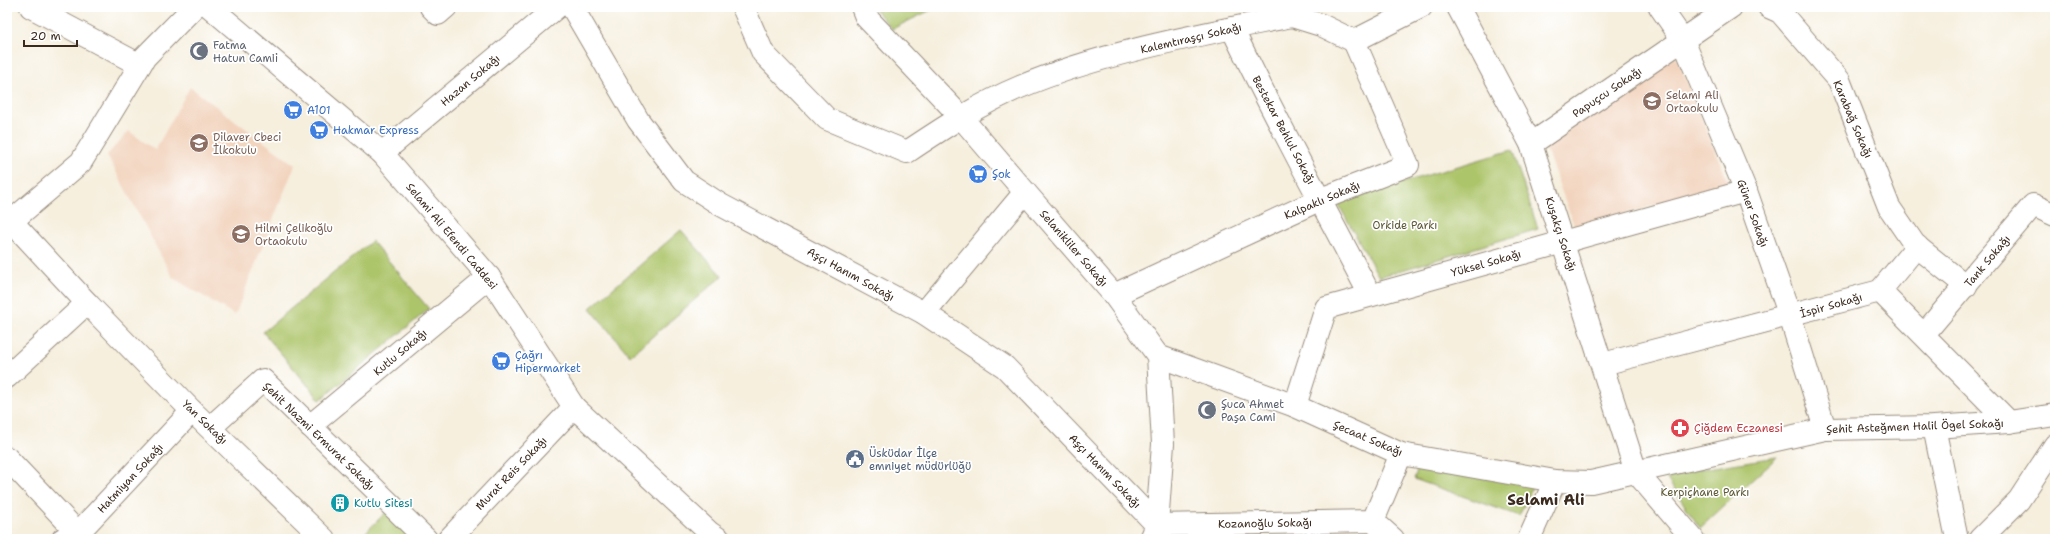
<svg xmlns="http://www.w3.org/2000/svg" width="2062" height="546" font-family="'Shantell Sans',sans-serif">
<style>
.built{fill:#f2d4be}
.green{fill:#adc56a;stroke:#747844}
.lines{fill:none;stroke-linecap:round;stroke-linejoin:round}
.minor-casing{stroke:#988c7e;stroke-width:24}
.minor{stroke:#fff;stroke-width:22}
.labels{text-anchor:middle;stroke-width:3.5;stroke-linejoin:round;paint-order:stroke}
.street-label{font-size:11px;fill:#3b2a1e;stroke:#fff}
.worship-label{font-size:11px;fill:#5b616d;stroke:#fff;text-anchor:start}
.education-label{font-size:11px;fill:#785e54;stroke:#fff;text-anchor:start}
.shop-label{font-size:11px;fill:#366cbe;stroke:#fff;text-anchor:start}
.park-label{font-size:11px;fill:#5d5835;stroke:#fff}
.health-label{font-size:11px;fill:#be3a42;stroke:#fff;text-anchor:start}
.service-label{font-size:11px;fill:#4e5e75;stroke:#fff;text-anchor:start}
.culture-label{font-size:11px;fill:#0d838f;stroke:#fff;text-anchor:start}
.district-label{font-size:15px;font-weight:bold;fill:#3b2a1e;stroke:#fff}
</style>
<rect width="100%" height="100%" fill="#fff"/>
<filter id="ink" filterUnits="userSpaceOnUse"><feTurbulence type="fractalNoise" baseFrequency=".025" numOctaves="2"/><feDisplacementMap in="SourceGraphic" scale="8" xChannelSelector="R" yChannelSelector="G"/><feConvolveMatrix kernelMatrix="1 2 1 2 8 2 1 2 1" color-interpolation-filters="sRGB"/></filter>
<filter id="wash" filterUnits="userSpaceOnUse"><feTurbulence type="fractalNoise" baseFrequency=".012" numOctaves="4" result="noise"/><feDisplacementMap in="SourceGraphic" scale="16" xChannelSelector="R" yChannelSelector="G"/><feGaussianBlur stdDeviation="0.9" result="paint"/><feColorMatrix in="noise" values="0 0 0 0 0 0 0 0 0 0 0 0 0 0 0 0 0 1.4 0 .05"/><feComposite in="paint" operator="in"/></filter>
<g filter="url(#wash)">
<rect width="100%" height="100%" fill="#f6efde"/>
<g class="built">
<path d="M1676,56L1729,184L1575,228L1545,146Z"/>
<path d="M190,87L295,165L235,315L173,278L107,155L129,131L155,150Z"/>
</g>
<g class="green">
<path d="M873,7H937L892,29Z"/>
<path d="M1512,150L1538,229L1379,277L1337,202Z"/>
<path d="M681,230L722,276L630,356L590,308Z"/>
<path d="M372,241L429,309L320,400L263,332Z"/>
<path d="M1777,457L1700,528L1667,479L1695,470Z"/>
<path d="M1420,462L1535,482L1519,516L1414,479Z"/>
<path d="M386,512L413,539H359Z"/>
</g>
</g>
<g filter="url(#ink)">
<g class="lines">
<g class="minor-casing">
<g id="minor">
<path d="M31,7L140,65"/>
<path d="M210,7L382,153L489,277L574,407L710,533L719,539"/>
<path d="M431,7L438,14L446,7"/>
<path d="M572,7L638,120L684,181L721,205L924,313L1005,367L1157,525L1373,521L1401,454"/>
<path d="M743,7L763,53L827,119L907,152C943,128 979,104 1020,87C1103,52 1204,34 1292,16L1321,25L1354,41L1421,7"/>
<path d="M862,7L866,17L960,116L1025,192L1114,295L1158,356L1163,444L1157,525L1151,539"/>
<path d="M1458,7L1531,144L1636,472L1693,539"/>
<path d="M1660,7L1683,40L1746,191L1790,316L1825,429"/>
<path d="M1769,7L1780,12L1839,80L1889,207L1915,245L1966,286"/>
<path d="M1232,28C1275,119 1324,206 1370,295"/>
<path d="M1531,144L1731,7"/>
<path d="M382,153L557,7"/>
<path d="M7,220L12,222L87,303L192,411L324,539"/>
<path d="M7,225L81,162L145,57L194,7"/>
<path d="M1880,291L1917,246"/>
<path d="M1114,295L1321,199L1408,165L1354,41"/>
<path d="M924,313L1025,192"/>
<path d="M1924,334L2033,205L2055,215"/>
<path d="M1158,356L1295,406L1401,454L1555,481L1591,482L1825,429L1934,427L2009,422L2055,415"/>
<path d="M1603,364L1880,291L2009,422"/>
<path d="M7,377L87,303"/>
<path d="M1295,406L1326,308L1746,191"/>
<path d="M310,426L489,277"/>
<path d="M211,427L263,380L426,539"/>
<path d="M1934,427L1957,539"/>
<path d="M7,458L78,533"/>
<path d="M1373,521L1393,539"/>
<path d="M63,539L78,533L192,411"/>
<path d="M449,539L574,407"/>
<path d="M1529,539L1555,481"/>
<path d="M1980,539L2019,500L2055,445"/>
</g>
</g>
<use href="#minor" class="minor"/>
</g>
</g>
<defs>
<g id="mosque-disc" transform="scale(1)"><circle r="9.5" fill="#6b7280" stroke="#fff"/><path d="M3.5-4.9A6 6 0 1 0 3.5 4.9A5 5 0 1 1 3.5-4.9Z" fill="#fff"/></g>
<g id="school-disc" transform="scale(1)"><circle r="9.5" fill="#8d6e63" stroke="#fff"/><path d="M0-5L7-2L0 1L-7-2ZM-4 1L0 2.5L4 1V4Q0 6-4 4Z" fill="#fff"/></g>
<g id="supermarket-disc" transform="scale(1)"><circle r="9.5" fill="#3f7fe0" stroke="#fff"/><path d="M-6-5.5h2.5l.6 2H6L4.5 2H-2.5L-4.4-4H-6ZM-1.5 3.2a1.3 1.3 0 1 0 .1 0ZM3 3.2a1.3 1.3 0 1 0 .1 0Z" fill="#fff"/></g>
<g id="pharmacy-disc" transform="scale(1)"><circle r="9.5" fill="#e0444e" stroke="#fff"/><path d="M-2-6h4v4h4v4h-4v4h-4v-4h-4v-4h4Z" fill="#fff"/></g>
<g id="civic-disc" transform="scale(1)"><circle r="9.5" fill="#5c6f8a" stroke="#fff"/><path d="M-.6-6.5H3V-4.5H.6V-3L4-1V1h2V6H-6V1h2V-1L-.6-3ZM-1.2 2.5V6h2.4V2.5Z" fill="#fff"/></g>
<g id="building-disc" transform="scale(1)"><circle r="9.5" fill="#0f9aa8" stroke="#fff"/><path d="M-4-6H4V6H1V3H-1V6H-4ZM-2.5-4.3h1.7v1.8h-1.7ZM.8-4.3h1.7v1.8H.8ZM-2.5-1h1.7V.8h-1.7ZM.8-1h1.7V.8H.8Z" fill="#fff"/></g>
</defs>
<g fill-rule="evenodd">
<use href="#mosque-disc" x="199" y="51"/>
<use href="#school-disc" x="1652" y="101"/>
<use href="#supermarket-disc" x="293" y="110"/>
<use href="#supermarket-disc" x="319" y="130"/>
<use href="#school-disc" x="199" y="143"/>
<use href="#supermarket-disc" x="978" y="174"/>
<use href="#school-disc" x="241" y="234"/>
<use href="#supermarket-disc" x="501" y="361"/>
<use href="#mosque-disc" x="1207" y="410"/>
<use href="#pharmacy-disc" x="1680" y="428"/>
<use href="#civic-disc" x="855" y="459"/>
<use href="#building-disc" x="340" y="503"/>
</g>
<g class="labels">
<g class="street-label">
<text transform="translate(1191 38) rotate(-13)" y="4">Kalemtıraşçı Sokağı</text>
<text transform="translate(470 80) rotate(-40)" y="4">Hazan Sokağı</text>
<text transform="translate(1607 92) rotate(-34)" y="4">Papuçcu Sokağı</text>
<text transform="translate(1853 119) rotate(67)" y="4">Karabağ Sokağı</text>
<text transform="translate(1284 130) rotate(62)" y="4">Bestekar Behlul Sokağı</text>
<text transform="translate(1322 200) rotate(-23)" y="4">Kalpaklı Sokağı</text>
<text transform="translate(1753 213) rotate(70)" y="4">Güner Sokağı</text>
<text transform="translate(1561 234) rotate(72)" y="4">Kuşakçı Sokağı</text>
<text transform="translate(452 236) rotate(50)" y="4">Selami Ali Efendi Caddesi</text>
<text transform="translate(1074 248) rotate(49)" y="4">Selanikliler Sokağı</text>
<text transform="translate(1987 261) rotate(-50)" y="4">Tank Sokağı</text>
<text transform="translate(1486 263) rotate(-16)" y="4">Yüksel Sokağı</text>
<text transform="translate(851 274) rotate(29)" y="4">Aşçı Hanım Sokağı</text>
<text transform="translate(1831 305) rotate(-16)" y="4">İspir Sokağı</text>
<text transform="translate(400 352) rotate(-40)" y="4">Kutlu Sokağı</text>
<text transform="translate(205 422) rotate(44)" y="4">Yan Sokağı</text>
<text transform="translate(1915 426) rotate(-2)" y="4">Şehit Asteğmen Halil Ögel Sokağı</text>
<text transform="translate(319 436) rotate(44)" y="4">Şehit Nazmi Ermurat Sokağı</text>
<text transform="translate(1368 438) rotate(23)" y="4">Şecaat Sokağı</text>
<text transform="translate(1105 471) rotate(46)" y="4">Aşçı Hanım Sokağı</text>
<text transform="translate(511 473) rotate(-46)" y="4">Murat Reis Sokağı</text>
<text transform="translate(130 478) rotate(-47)" y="4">Hatmiyan Sokağı</text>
<text transform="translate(1265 523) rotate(-1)" y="4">Kozanoğlu Sokağı</text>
</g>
<g class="worship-label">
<text x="213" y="49">Fatma<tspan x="213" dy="13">Hatun Camii</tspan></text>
<text x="1221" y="408">Şuca Ahmet<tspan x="1221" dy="13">Paşa Cami</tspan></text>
</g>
<g class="education-label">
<text x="1666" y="99">Selami Ali<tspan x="1666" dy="13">Ortaokulu</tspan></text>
<text x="213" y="141">Dilaver Cbeci<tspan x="213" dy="13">İlkokulu</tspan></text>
<text x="255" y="232">Hilmi Çelikoğlu<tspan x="255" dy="13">Ortaokulu</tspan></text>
</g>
<g class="shop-label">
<text x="307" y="114">A101</text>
<text x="333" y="134">Hakmar Express</text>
<text x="992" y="178">Şok</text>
<text x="515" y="359">Çağrı<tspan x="515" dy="13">Hipermarket</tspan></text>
</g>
<g class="park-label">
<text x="1405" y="229">Orkide Parkı</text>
<text x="1705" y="496">Kerpiçhane Parkı</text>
</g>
<g class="health-label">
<text x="1694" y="432">Çiğdem Eczanesi</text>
</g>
<g class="service-label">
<text x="869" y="457">Üsküdar İlçe<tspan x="869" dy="13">emniyet müdürlüğü</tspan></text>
</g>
<g class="culture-label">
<text x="354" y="507">Kutlu Sitesi</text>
</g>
<g class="district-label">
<text x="1546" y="505">Selami Ali</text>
</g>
</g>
<rect width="2062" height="546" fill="none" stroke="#fff" stroke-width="24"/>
<path d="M24 40v6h53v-6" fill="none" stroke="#3b2a1e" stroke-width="2"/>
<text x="30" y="40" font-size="12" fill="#3b2a1e" stroke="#ffffff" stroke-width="3" paint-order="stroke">20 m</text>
</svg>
